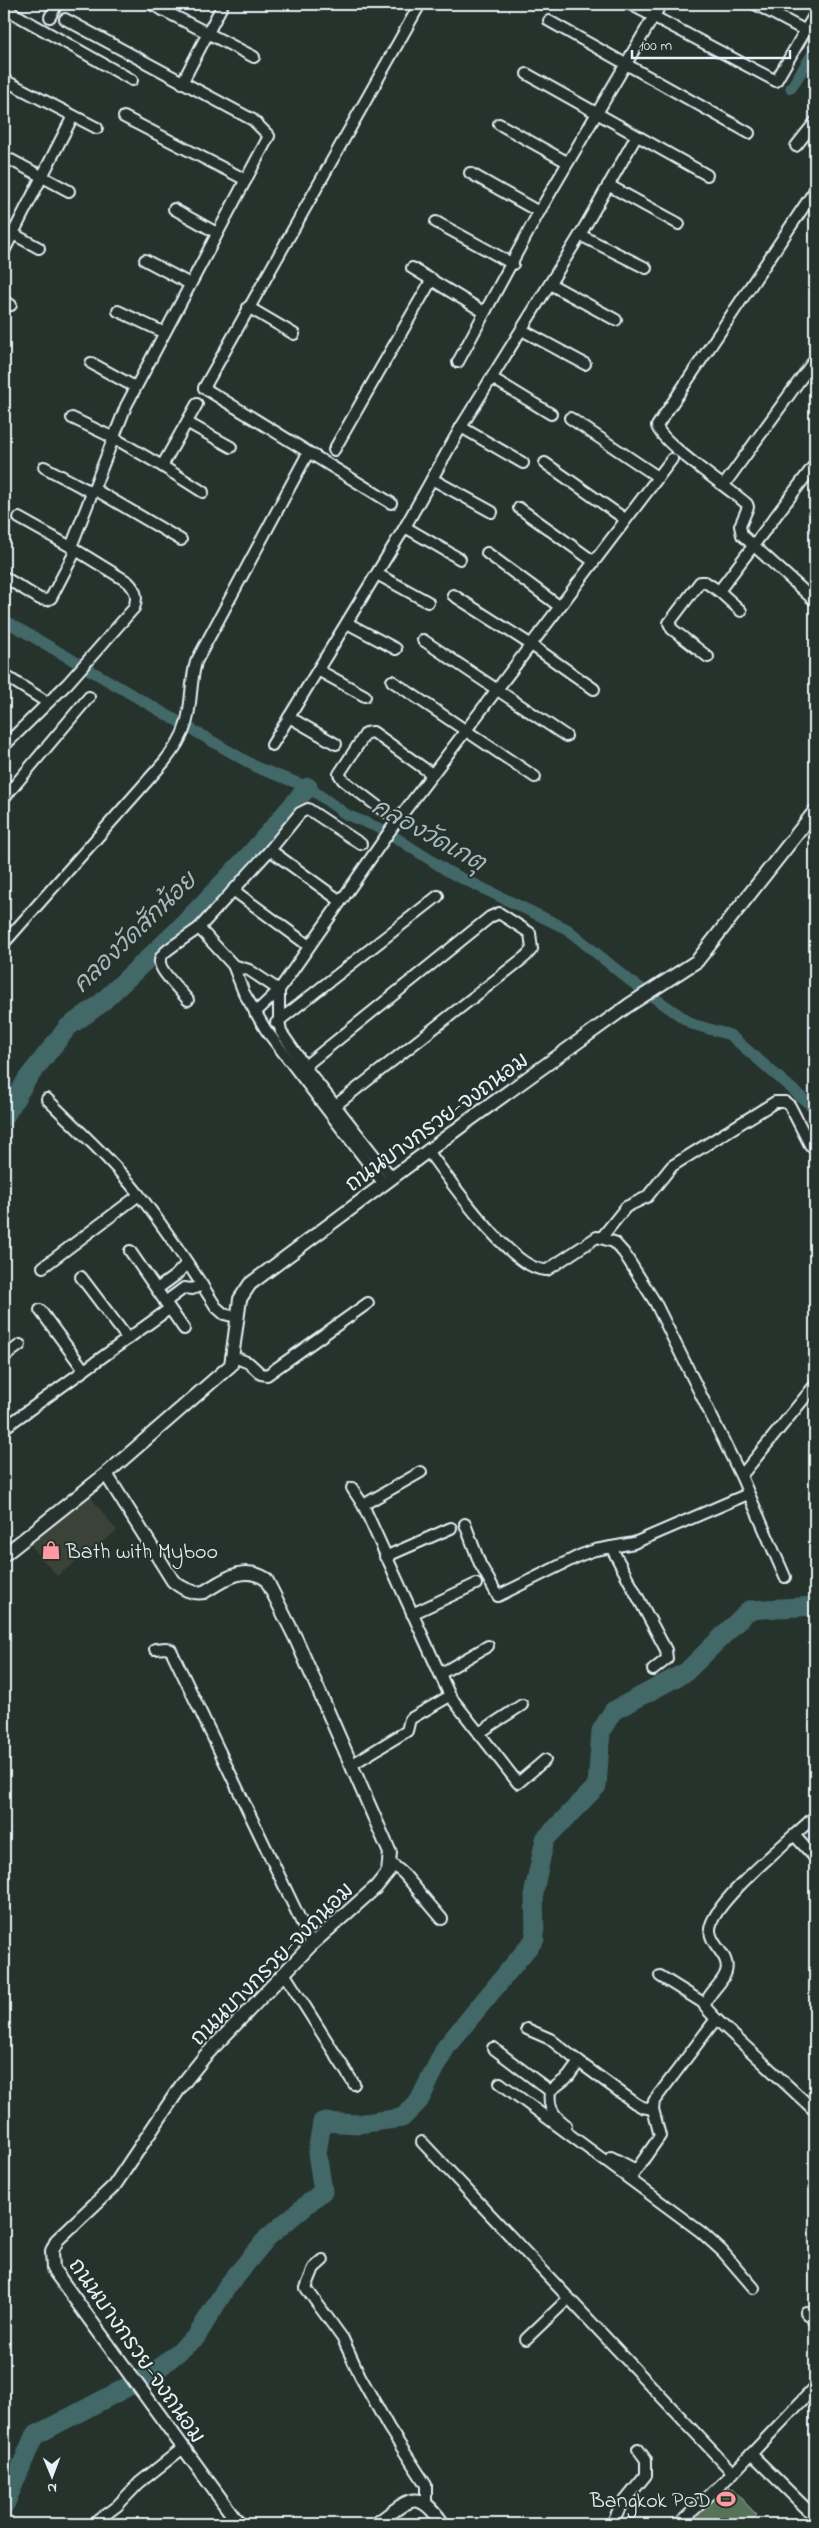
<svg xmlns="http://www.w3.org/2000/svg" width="819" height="2528" font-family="'Indie Flower','Playpen Sans Thai',sans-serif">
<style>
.built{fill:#3a4238}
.green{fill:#567258;stroke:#9fb2a8}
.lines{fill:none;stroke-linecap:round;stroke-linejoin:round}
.canal{stroke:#436768;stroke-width:11}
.river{stroke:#436768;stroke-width:19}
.minor-casing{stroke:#e8f1f8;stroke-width:14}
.tertiary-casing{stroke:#e8f1f8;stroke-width:16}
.minor{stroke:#26332d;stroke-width:10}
.tertiary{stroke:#26332d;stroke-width:12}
.labels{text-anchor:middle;stroke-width:4;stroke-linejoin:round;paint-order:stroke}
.street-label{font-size:22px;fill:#e8f1f8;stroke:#26332d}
.poi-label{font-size:22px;fill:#e8f1f8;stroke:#26332d;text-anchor:start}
.water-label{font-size:24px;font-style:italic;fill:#a6babe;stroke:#26332d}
</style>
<rect width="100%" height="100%" fill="#26332d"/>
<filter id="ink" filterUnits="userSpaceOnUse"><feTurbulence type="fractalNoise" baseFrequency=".02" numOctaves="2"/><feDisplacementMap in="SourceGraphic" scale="10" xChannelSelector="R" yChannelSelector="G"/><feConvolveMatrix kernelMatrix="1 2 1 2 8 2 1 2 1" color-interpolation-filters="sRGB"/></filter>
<g filter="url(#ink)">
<path class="built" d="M90,1496L117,1531L57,1576L28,1542Z"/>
<path class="green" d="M726,2483L757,2515L748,2524H686Z"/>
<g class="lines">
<g class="canal">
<path d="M791,88L815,50"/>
<path d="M4,620L258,768L308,787L347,815L384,830L449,872L567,929L629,980L692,1024L730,1035L815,1109"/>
</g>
<g class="river">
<path d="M4,1118L27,1079L68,1027L99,1005L176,932L253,851L308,787"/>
<path d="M4,2507L34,2436L152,2374L196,2337L228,2285L268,2237L323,2191L317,2153L322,2122L358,2124L402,2118L419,2101L446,2047L535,1939L534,1891L545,1839L597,1786L601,1731L613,1711L686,1672L749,1610L815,1606"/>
</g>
<g class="minor-casing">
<g id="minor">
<path d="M151,4L254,57"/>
<path d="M630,4L776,81L815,14"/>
<path d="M755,4L806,31"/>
<path d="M4,8L132,80"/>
<path d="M50,17L57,4"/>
<path d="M549,21L749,133"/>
<path d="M527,74L707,175"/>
<path d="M4,80L97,128"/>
<path d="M182,83L223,4"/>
<path d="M124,117L246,180"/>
<path d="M499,124L567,162"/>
<path d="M796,146L815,122"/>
<path d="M11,160L69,191"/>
<path d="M470,173L539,212"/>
<path d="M608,185L679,224"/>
<path d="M815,190L657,426C661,443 730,489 747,504L748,507L740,526L742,535L815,601"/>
<path d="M174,209L217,233"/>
<path d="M436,222L513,264"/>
<path d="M4,229L39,248"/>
<path d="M580,235L646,268"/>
<path d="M4,251L73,116"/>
<path d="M145,260L190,284"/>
<path d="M412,268L484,312"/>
<path d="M550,284L616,320"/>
<path d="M4,301L11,305"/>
<path d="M248,307L294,334"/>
<path d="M118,311L163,332"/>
<path d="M522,330L585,364"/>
<path d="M458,362L539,212L661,4"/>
<path d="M91,363L135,387"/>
<path d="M492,378L551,414"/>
<path d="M72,418L114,438L162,466L197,404"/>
<path d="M570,418L658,477"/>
<path d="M188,423L231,447"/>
<path d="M461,427L523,463"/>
<path d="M334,450L432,279"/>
<path d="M545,463L625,519"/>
<path d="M162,466L203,492"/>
<path d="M44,467L93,493"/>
<path d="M432,479L492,512"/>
<path d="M724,485L815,359"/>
<path d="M94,489L181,540"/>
<path d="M391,503L204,388L420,4"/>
<path d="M519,508L593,561"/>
<path d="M19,518L71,547"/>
<path d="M405,527L460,559"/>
<path d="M487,553L559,606"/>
<path d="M377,574L428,602"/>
<path d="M4,577L40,599L47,600L51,598L76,550"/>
<path d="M453,595L530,644L594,689"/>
<path d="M741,611L719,591L815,464"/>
<path d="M347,623L396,649"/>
<path d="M423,640L566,736"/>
<path d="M708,657L672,629L669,623L700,582H705L719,591"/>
<path d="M318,670L365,696"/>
<path d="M4,675L42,699"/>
<path d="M392,681L535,777"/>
<path d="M289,717L336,744"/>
<path d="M4,741L7,743L68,683L134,608C138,597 136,590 128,582L71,547L126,406L269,136L253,120L65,19"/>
<path d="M272,745L405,527L461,427L580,235L636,137"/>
<path d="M4,798L89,697"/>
<path d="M385,812L343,780L339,774L366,733L373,732L432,774"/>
<path d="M233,890L309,946"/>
<path d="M339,900L270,850L300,813L308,809L361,844"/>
<path d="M199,928L270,850"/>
<path d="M4,943L164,762C173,750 182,739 186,724C192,704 190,683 196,662L308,453"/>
<path d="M233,965L244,993L266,1030L384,1184"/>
<path d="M279,990V1021L281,1032L309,1072L392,1178"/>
<path d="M188,1000C147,954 151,962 199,928L233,965L249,970L279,990"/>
<path d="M255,1013L279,990L394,825L672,459"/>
<path d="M276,1023L438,896"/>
<path d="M305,1066L490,917L499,913L530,933L532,949L526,956L336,1105"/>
<path d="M47,1099C79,1131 113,1161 140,1196C167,1231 192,1269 216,1307L224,1314L236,1317"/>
<path d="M428,1151C448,1178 512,1272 547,1270L597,1237L614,1242L624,1253L655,1302L741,1476L785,1577"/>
<path d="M602,1237L626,1207L647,1197L672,1166L775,1102H785L790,1106L810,1145"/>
<path d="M130,1251L184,1329"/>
<path d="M43,1267L139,1195"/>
<path d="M81,1277L128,1339"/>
<path d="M157,1289L176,1275L187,1263"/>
<path d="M165,1302L184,1288L192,1289L202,1285"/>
<path d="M40,1310L84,1370"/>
<path d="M4,1357L20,1345"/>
<path d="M234,1357L249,1363L261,1374L267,1375L368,1303"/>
<path d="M4,1428L169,1309"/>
<path d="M421,1472L363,1505L450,1696"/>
<path d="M741,1476L815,1385"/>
<path d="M352,1488L363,1505"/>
<path d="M465,1524L480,1564L498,1596L581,1555L595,1550L634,1543L748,1494"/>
<path d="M611,1547L666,1650L667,1659L653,1670"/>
<path d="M385,1557L451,1528"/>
<path d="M412,1614L476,1584"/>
<path d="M155,1649L166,1648L171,1650L312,1944"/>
<path d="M440,1674L488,1646"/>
<path d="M479,1733L522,1705"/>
<path d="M351,1765L407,1731L410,1719L450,1696L518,1783L545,1760"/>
<path d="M795,1836L815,1858"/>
<path d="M390,1862L404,1874L442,1919"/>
<path d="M284,1973L354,2084"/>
<path d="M660,1976L705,2004"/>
<path d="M716,2019L815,2111"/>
<path d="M527,2029L550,2039L579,2062"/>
<path d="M493,2048L550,2091"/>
<path d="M500,2083L701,2232L722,2251L754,2288"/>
<path d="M566,2125C553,2115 548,2108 550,2091L568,2077L579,2062L635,2103L642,2107L653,2109"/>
<path d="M422,2142L733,2473"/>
<path d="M611,2157L636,2170"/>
<path d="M630,2179L660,2136L653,2109L654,2101L716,2019L705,2007C706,1994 722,1985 726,1972C731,1955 710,1946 710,1930C710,1903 794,1837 815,1816"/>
<path d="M323,2260L314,2268L306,2288L343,2339L360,2376L389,2428L426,2485V2502"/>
<path d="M806,2312L815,2321"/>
<path d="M526,2339L569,2298"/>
<path d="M751,2454L812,2514"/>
<path d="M93,2524L117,2506L139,2483L183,2448"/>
<path d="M612,2524L620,2507L646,2475V2460L638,2449"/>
<path d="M679,2524L733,2473L815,2387"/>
<path d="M813,2524L815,2522"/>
</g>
</g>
<g class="tertiary-casing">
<g id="tertiary">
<path d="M106,1474L173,1581C182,1588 191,1594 204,1592C224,1580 243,1564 266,1579L296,1639L390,1853L388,1872L376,1887L312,1944L205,2056L181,2086L114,2186L57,2240L52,2251L53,2269L239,2524"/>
<path d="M4,1555L106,1474L231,1365L240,1299L250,1284L468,1121L629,1005L697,961L815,811"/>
<path d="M376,2524C409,2501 416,2485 443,2524"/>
</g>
</g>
<use href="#minor" class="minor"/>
<use href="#tertiary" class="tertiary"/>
</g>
</g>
<defs>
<g id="shop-bare" transform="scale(1.5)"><path d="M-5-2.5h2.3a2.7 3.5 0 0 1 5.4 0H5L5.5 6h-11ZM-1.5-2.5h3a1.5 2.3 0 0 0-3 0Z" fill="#ff9aa2" stroke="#26332d" stroke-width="2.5" paint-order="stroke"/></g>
<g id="stadium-bare" transform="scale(1.5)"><path d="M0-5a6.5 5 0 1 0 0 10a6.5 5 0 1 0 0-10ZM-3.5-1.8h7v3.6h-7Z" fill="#ff9aa2" stroke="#26332d" stroke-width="2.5" paint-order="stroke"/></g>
</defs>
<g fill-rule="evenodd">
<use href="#shop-bare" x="51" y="1550"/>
<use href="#stadium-bare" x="726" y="2499"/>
</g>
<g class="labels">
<g class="street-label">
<text transform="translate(436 1121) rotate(-36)" y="8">ถนนบางกรวย-จงถนอม</text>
<text transform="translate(271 1963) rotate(-45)" y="8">ถนนบางกรวย-จงถนอม</text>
<text transform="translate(138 2350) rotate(55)" y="8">ถนนบางกรวย-จงถนอม</text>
</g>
<g class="poi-label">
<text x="66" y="1558">Bath with Myboo</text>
<text x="711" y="2507" text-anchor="end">Bangkok POD</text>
</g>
<g class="water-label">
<text transform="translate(429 834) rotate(29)" y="8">คลองวัดเกตุ</text>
<text transform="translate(134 932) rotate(-44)" y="8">คลองวัดสักน้อย</text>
</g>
</g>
<rect width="819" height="2528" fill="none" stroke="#26332d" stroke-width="20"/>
<rect x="10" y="10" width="799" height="2508" fill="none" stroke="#e8f1f8" stroke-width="2" filter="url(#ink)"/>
<g transform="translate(52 2476) rotate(179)" stroke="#26332d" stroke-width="4" paint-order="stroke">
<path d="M0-4L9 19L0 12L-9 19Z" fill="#e8f1f8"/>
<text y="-8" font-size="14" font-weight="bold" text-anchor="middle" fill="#e8f1f8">N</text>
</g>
<path d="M632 50v8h158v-8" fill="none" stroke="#e8f1f8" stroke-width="2.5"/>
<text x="639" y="50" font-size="15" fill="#e8f1f8" stroke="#26332d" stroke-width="4" paint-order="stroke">100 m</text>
</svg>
